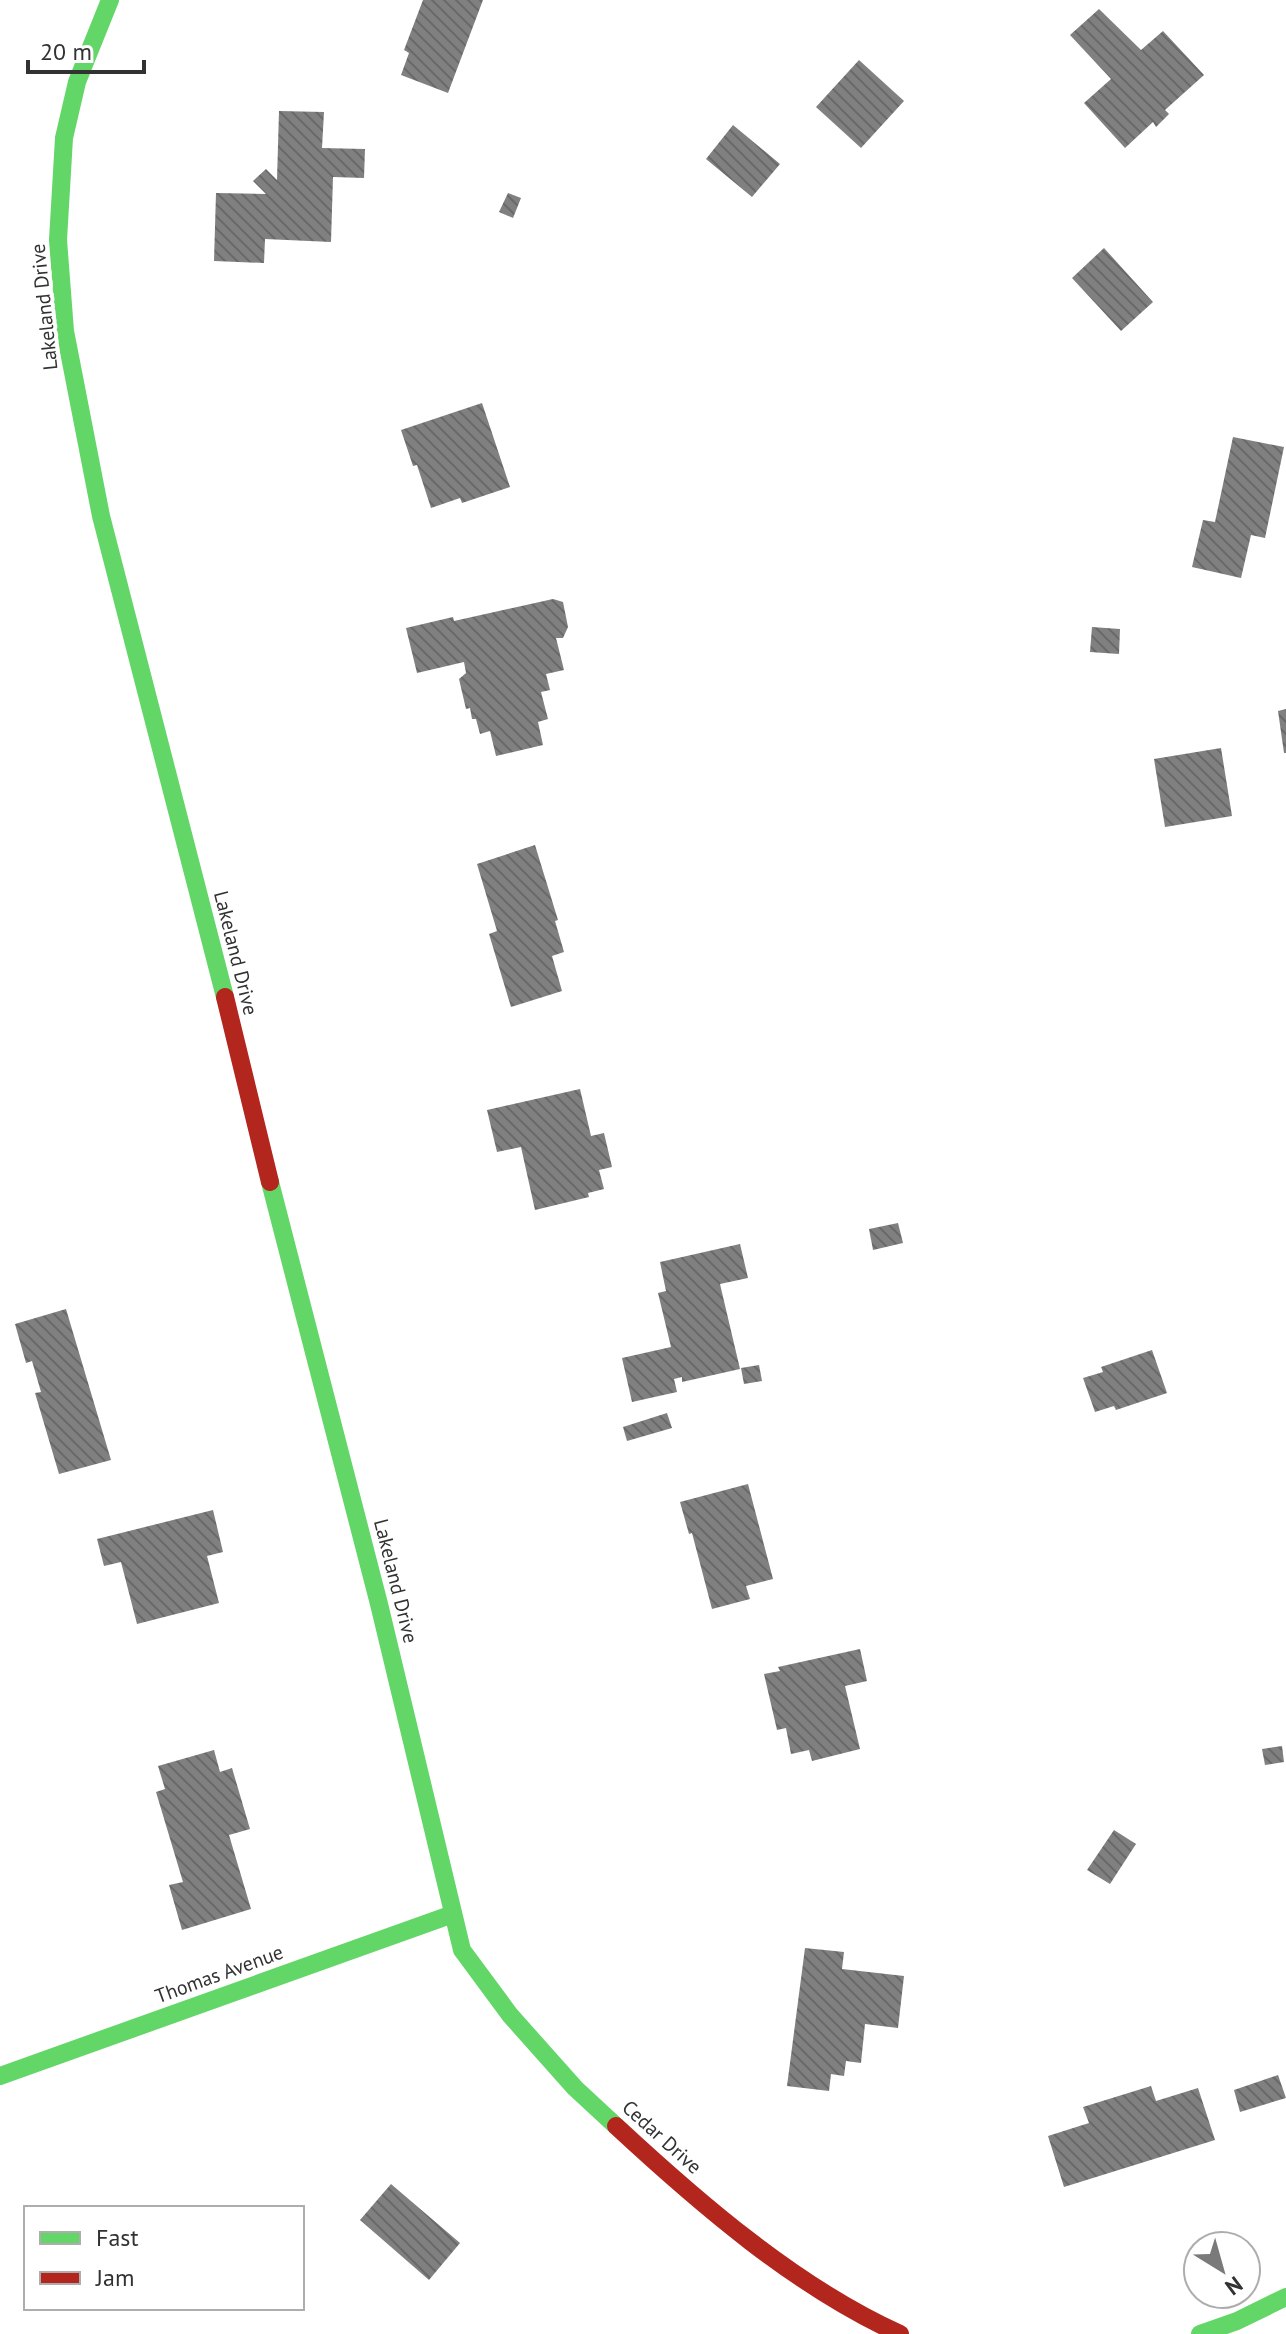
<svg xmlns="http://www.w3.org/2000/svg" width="1286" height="2334" font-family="'PT Sans',sans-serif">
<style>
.building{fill:url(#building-back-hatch)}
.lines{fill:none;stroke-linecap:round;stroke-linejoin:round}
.fast{stroke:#63d668;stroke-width:18}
.jam{stroke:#b3261e;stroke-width:18}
.labels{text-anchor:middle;stroke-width:8;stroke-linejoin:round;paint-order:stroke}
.street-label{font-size:20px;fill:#323232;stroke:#fff}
</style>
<defs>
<pattern id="building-back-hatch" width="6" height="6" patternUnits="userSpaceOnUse" patternTransform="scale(2)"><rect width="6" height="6" fill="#808080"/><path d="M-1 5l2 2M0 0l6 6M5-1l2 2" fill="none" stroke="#696969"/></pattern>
</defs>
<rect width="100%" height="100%" fill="#fff"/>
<g class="building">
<path d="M423,0H483L448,93L401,75L409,53L404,50Z"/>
<path d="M1099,9L1141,50L1163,31L1204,75L1165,110L1169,114L1156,127L1153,122L1125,148L1084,103L1111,79L1070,35Z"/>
<path d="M859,60L904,101L861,148L816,107Z"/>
<path d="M279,111L324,112L322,148L365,149L364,178L333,177L331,242L265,239L264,263L214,261L216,193L266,194L253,181L266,169L277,180Z"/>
<path d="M733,125L780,164L752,197L706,159Z"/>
<path d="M508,193L521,198L513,218L499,212Z"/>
<path d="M1104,248L1153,302L1121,331L1072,278Z"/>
<path d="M482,403L510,487L462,503L460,498L431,508L417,465L413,466L401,430Z"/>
<path d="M1233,437L1284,447L1265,538L1251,535L1241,578L1192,567L1203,520L1215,522Z"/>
<path d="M553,599L563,602L568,627L563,638H556L564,670L546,674L550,690L541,692L548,719L538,722L543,745L496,756L490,731L480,734L476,719H472L470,708L466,709L459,679L466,673L464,662L417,673L406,628L453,617L454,621Z"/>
<path d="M1092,627L1120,629L1119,654L1090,652Z"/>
<path d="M1286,709V753H1284L1278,711Z"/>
<path d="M1221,748L1232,816L1165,827L1154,759Z"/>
<path d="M535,845L558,920L555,921L564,952L552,956L562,991L511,1007L489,934L497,931L477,864Z"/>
<path d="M580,1089L591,1136L604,1133L612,1167L599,1170L604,1189L588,1193L589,1197L535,1210L521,1147L497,1152L487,1110Z"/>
<path d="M898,1223L903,1243L873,1250L869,1229Z"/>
<path d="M740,1244L748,1278L720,1284L740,1369L682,1382V1377L674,1379L677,1392L632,1402L622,1358L671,1347L658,1293L666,1291L660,1262Z"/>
<path d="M66,1309L111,1460L59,1474L35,1393L41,1392L32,1361L26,1363L15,1324Z"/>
<path d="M1152,1350L1167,1393L1116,1410L1114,1406L1095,1412L1083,1378L1103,1372L1101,1367Z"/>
<path d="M759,1365L762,1381L744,1384L741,1368Z"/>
<path d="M667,1413L672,1428L627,1441L623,1427Z"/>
<path d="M748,1484L773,1579L746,1586L750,1599L712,1609L692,1533L689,1534L680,1502Z"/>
<path d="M213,1510L223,1552L207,1556L219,1603L137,1624L121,1562L104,1566L97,1539Z"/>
<path d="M860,1649L867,1681L845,1686L860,1749L812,1761L809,1750L791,1754L786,1728L777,1730L764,1674L780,1671L778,1667Z"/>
<path d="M1282,1746L1284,1762L1265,1765L1262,1749Z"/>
<path d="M214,1750L220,1772L232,1768L250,1829L229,1835L251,1909L182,1930L169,1885L183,1882L156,1792L165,1789L158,1766Z"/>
<path d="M1114,1830L1136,1844L1110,1884L1087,1870Z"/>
<path d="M805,1948L844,1952L842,1969L904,1976L898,2028L865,2024L861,2063L846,2061L844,2076L831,2074L829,2091L787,2086Z"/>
<path d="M1278,2075L1286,2098L1240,2112L1234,2090Z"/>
<path d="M1151,2086L1156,2101L1198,2088L1215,2140L1064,2187L1048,2136L1089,2123L1083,2107Z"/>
<path d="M391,2184L460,2243L429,2280L360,2220Z"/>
</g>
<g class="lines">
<g class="fast">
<path d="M110,0L77,82L64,138L58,240L65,331L101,516L225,997"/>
<path d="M270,1182L379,1604L462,1950L510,2015L575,2088L616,2126"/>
<path d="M0,2076L453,1914"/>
<path d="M1200,2334L1237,2321L1286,2297"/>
</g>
<g class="jam">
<path d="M225,997L270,1182"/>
<path d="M616,2126C699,2203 796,2287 900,2334"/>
</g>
</g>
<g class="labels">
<g class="street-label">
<text transform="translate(44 307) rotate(-96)" y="7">Lakeland Drive</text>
<text transform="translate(236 953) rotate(76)" y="7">Lakeland Drive</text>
<text transform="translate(396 1581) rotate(76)" y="7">Lakeland Drive</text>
<text transform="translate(219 1974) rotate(-20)" y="7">Thomas Avenue</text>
<text transform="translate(662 2137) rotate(42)" y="7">Cedar Drive</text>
</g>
</g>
<rect x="24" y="2206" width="280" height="104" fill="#ffffff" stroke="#adadad" stroke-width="2"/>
<rect x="40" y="2232" width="40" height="12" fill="#63d668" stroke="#adadad" stroke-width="2"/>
<text x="96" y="2246" font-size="24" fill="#323232">Fast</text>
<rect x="40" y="2272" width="40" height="12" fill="#b3261e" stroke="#adadad" stroke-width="2"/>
<text x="96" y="2286" font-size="24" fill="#323232">Jam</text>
<g transform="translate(1222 2270) rotate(143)"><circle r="38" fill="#ffffff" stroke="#adadad" stroke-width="2"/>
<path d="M0-6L14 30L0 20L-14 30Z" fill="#7a7a7a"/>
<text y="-12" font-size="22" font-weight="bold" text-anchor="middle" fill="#323232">N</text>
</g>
<path d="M28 60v12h116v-12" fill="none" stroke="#323232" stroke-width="4"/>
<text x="40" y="60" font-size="24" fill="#323232" stroke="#ffffff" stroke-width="6" paint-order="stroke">20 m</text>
</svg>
